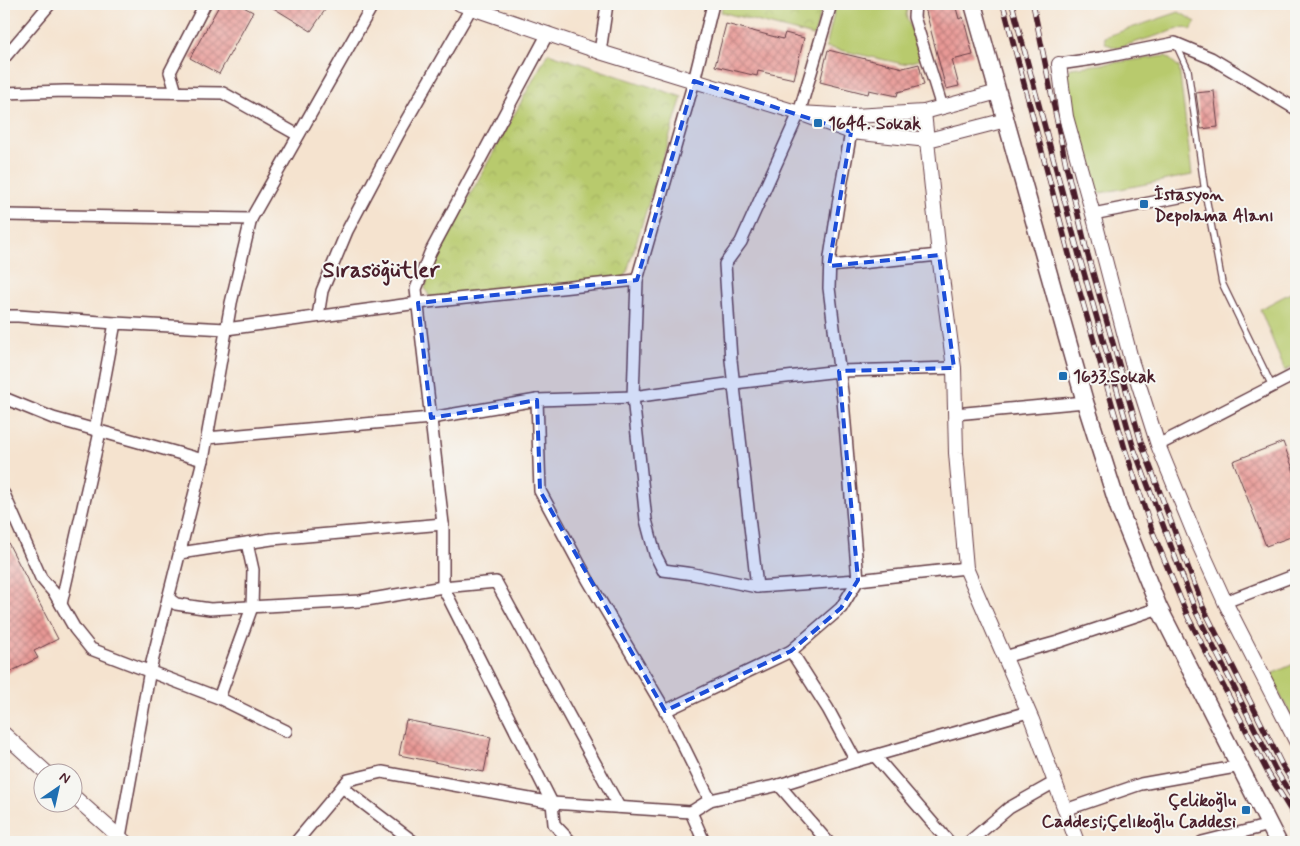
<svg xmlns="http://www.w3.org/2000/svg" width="1300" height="846" font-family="Mynerve,sans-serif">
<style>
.grass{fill:#b8ca6d;stroke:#81744c}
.park{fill:url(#park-crowns);stroke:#81744c}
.building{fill:url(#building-cross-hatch)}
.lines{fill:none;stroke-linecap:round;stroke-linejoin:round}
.service-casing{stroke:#643c44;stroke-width:8}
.minor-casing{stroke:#643c44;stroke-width:14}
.tertiary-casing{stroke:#643c44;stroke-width:16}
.secondary-casing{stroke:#643c44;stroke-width:19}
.service{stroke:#fff;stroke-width:5.5}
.minor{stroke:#fff;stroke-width:11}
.tertiary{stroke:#fff;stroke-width:14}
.secondary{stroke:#fff;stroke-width:16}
.rail-casing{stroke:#4a1f2b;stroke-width:5.5}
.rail{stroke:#f6f6f2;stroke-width:4;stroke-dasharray:11;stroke-linecap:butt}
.marked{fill:#1d4ed8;fill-opacity:0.2;stroke:#1d4ed8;stroke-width:4;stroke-dasharray:10 6;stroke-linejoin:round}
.poi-dot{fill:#1f6fb2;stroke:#f6f6f2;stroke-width:2}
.labels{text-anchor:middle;stroke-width:4;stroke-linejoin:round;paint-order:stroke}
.poi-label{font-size:18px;font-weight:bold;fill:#4a1f2b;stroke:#f6f6f2;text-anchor:start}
.district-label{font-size:22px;font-weight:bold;fill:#4a1f2b;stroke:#f6f6f2}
</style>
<defs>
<pattern id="park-crowns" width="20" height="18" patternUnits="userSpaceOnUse" patternTransform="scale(1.25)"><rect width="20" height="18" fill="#b8ca6d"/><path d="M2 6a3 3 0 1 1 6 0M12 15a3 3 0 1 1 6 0" fill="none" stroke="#a0ad5f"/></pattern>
<pattern id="building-cross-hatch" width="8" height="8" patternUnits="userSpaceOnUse" patternTransform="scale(1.25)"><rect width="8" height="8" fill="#e89995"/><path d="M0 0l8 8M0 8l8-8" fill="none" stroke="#be7c7a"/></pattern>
</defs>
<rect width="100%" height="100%" fill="#f6f6f2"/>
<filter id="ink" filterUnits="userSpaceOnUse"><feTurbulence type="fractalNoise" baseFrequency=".02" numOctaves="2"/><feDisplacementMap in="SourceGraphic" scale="10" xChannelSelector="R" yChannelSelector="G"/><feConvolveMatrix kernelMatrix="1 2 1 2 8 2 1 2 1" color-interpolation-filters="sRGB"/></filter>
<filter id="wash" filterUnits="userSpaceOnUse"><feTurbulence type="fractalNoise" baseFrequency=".0096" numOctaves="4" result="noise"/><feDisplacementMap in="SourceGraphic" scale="20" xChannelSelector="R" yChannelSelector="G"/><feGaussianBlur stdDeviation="1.12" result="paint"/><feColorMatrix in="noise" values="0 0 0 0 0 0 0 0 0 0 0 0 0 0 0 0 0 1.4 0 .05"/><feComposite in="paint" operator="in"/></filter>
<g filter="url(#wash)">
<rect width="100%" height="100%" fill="#f5e3cf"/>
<g class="grass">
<path d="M836,4H908L906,15L922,59L903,64L826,47Z"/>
<path d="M1179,12L1196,22L1191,30L1185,27L1117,48L1106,44L1104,37Z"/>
<path d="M1166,56L1179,67L1192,175L1095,194L1063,77L1071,68Z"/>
<path d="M1296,290V365L1285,371L1260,309Z"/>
<path d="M1296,663V724L1269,675Z"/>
</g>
<g class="park">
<path d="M723,4H823L814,36L721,12Z"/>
<path d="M548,53L682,97L625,278L430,298L425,288L432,264Z"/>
</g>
<g id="blocks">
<g class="building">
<path d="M220,4H238L253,12L219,74L190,58Z"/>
<path d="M267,4H329L311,31Z"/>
<path d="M924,4H955L959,19L963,17L973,55L952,60L959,86L946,89Z"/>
<path d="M726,24L783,39L785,33L804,38L794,79L758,71L757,76L715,66Z"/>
<path d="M828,50L903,68L919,64L924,85L898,92L897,96L869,90L868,94L820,82Z"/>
<path d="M1214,91L1218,127L1201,129L1196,93Z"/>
<path d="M1283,442L1296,477V535L1266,546L1233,461Z"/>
<path d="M4,535L58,639L34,651L38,658L4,675Z"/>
<path d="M406,720L491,737L484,772L399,755Z"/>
</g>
</g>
</g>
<g filter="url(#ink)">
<use href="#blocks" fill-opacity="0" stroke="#643c44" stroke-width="1"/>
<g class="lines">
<g class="service-casing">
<path id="service" d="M1176,44L1188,70L1205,192L1222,283L1273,388"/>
</g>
<g class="minor-casing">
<g id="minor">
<path d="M713,4L694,81L637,280L633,397L646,520L655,554L663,570L693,574L757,587L858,580L843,400L829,288L830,257L840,192L854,116"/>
<path d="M915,4L914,17L942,107"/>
<path d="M548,33L430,253L416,289L443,524V587L552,803L554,824L571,842"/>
<path d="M600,52L607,4"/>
<path d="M4,58L50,4"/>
<path d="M1059,64L1100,58L1175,43L1211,58L1296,109"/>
<path d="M176,92L170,72L205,4"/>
<path d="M4,93L65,91L223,93L298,135"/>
<path d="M1093,214L1205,192"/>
<path d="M4,215L251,219"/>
<path d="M830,266L939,255"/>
<path d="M4,316H18L115,323"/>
<path d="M318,316L322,291L347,231L399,133L471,8"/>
<path d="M4,398L53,418L203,460"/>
<path d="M537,400L540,491L588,580L669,717L710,800"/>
<path d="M955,414L1085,402"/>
<path d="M95,430L115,323L226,329L418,303L637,280"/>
<path d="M207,438L431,418L537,400L633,397L734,383L839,371L954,368"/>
<path d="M1158,445L1296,374"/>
<path d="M4,494L41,578L55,594L75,629L91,649L219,698L286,731"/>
<path d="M180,553L272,539L443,524"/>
<path d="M757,587L731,360L725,264L741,242L799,113L831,4"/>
<path d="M168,598L176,604L210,609L360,601L443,587L496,582L619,807"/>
<path d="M1225,602L1296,575"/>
<path d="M61,604L100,432"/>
<path d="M791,651L828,709L856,761"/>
<path d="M1004,657L1058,642L1159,608"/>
<path d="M219,698L252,607L253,570L247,543"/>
<path d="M665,711L791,651L841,608L858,580L966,568"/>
<path d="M875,756L949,842"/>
<path d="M779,785L828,842"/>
<path d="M342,787L414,842"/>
<path d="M1065,810L1141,784L1241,766"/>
<path d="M691,812L704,842"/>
<path d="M120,837L150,670L203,460L231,303L251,219L373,4"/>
<path d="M296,842L348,780L382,772L552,803L691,812L710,800L779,785L856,761L1028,712"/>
<path d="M969,842L1009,808L1055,782"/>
<path d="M1202,842L1270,825"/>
</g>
</g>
<g class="tertiary-casing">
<g id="tertiary">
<path d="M460,4L600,52L799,113"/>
<path d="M1059,64L1066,117L1093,214L1132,363L1158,445L1196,538L1225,602L1296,741"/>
<path d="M998,92L924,112L854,116L799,113L851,132L928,140L1006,120"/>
<path d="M924,112L939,255L954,368L956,453L966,568L1032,720L1077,842"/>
<path d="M4,734L48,774"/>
<path d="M72,795L125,842"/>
</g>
</g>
<g class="secondary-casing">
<path id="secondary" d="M973,4L1085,402L1119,509L1159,608L1278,842"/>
</g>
<use href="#service" class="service"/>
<use href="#minor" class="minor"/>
<use href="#tertiary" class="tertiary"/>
<use href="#secondary" class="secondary"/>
<g class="rail-casing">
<g id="rail">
<path d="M1003,4L1070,258L1125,449L1152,530L1188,617L1268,773L1296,819"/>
<path d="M1012,4L1079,255L1133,446L1196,612L1275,769L1296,803"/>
<path d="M1033,4L1066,165L1087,252L1141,442L1203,607L1282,765L1296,787"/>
</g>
</g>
<use href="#rail" class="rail"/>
</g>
</g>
<path class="marked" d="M694,81L851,132L829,266L939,255L954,368L839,371L858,580L841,608L791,651L665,711L540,491L537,400L431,418L418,303L637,280Z"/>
<g class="poi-dot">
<rect x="813" y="118" width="10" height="10" rx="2.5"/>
<rect x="1139" y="199" width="10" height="10" rx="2.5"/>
<rect x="1058" y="371" width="10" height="10" rx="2.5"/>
<rect x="1241" y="805" width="10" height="10" rx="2.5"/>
</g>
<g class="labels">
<g class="poi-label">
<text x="828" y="129">1644. Sokak</text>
<text x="1154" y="200">İstasyon<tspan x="1154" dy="21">Depolama Alanı</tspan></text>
<text x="1073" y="382">1633.Sokak</text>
<text x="1236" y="806" text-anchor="end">Çelikoğlu<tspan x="1236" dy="21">Caddesi;Çelıkoğlu Caddesi</tspan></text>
</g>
<g class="district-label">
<text x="381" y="277">Sırasöğütler</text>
</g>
</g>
<rect width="1300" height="846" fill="none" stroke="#f6f6f2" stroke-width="20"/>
<g transform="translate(58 788) rotate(34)"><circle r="24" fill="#f6f6f2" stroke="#b1a0a2"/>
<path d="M0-4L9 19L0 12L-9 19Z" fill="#1f6fb2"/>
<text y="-8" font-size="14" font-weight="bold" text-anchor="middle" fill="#4a1f2b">N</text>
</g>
</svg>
